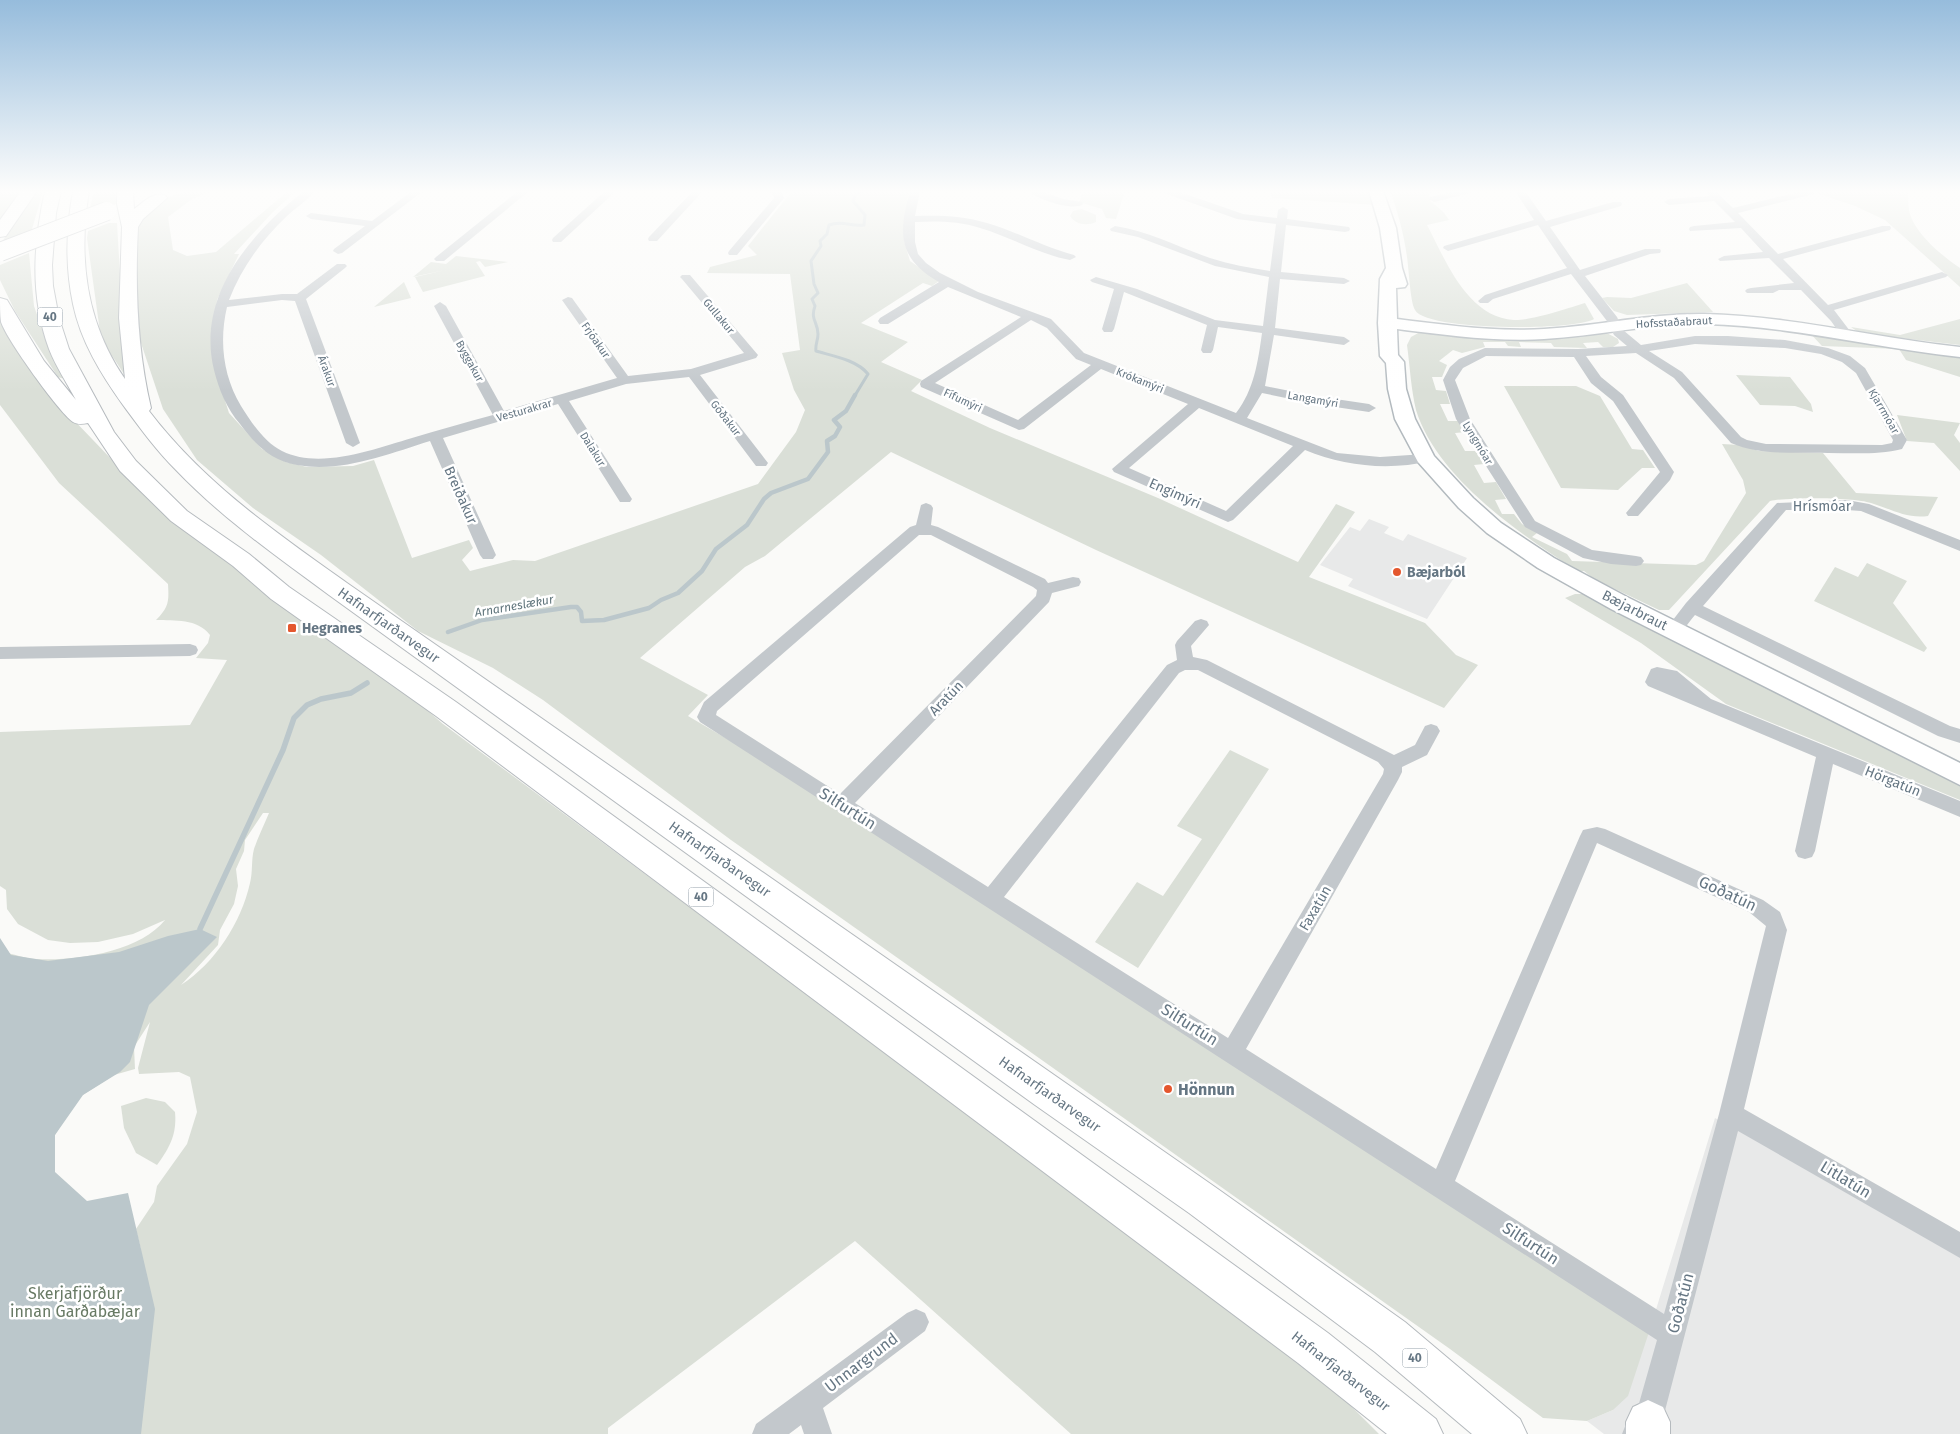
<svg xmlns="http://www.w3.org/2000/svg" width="1960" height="1434" font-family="'Fira Sans',sans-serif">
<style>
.built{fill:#e8e9e9}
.green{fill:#dadfd7;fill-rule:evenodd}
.water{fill:#bbc7cb}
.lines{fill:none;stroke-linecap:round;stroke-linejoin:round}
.stream-far2{stroke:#bbc7cb;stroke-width:3}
.stream-far1{stroke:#bbc7cb;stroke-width:4.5}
.stream{stroke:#bbc7cb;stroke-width:5.5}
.secondary-casing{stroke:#b3babf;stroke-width:3}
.primary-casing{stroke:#b5babe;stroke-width:2}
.street{fill:#c3c8cc;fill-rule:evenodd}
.secondary{fill:#fff;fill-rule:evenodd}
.primary{fill:#fff;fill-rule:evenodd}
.primary-bridge-casing{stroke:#b5babe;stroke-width:20;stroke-linecap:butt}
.primary-bridge{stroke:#fff;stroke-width:18}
.poi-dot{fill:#e4572e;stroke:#fff;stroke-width:2}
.labels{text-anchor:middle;stroke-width:5;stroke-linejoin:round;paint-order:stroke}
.far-street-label{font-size:11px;fill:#657683;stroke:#fff}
.shield{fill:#fff;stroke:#939fa8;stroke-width:1}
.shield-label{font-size:12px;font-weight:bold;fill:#657683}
.far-water-label{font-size:12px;font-style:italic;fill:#60757c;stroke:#fff}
.street-label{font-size:14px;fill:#657683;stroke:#fff}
.poi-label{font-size:14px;font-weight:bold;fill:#657683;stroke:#fff;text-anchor:start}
.near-street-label{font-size:16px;fill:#657683;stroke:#fff}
.near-poi-label{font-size:16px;font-weight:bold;fill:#657683;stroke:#fff;text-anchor:start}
.near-park-label{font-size:16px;fill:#687a64;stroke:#fff}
</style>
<rect width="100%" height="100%" fill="#fafaf8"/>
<g class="built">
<path d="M1369,519L1389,527L1384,533L1403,541L1408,534L1467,558L1427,619L1348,586L1353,579L1320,565L1350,527L1360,531Z"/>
<path d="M1715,1118L1960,1249V1434H1604L1587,1421L1613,1410L1650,1329Z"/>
</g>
<g class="green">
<path d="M0,191H22L0,225Z"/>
<path d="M35,191H43L30,236L0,245Z"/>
<path d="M94,191H116V204L88,216Z"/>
<path d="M186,191H213L192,199L168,217L173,250L187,256L216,252L288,191H296L272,213L234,254H239L217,300L214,331L213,363L229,413L262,449L286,462L307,467L353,466L374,460L412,558L469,540L473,548L462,560L470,571L513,560L535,561L758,484L796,432L805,410L794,390L782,353L800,350L790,274L707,273L710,267L757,255L748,246L792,191H911L908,195L904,241L910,261L939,281L932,286L923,283L861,323L908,342L881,362L922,380L911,391L990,428L1158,498L1298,562L1336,504L1355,512L1309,577L1425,623L1456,655L1478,665L1444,708L1096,550L891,452L765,556L745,567L640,658L708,695L688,716L811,788L1650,1329L1628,1396L1613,1410L1587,1421L1543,1418L1450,1349L731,840L543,700L493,668L418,631L321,555L253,508L197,460L163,409L140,340L134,286L135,225L165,198Z"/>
<path d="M1083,191H1125L1116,219L1106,218L1102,209L1079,202Z"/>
<path d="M1270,191H1371L1377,205L1272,198Z"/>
<path d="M1390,191H1429C1429,205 1432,201 1441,210C1444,212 1447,217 1449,220L1427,225C1446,261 1467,317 1514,320C1530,321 1569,308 1585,303L1594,319C1574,331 1426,331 1415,310C1410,301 1409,270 1407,257C1404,235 1398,212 1390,191Z"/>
<path d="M1819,191H1908C1908,197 1908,204 1909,210C1913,232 1942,256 1960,268V287L1885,220L1855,206L1816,193Z"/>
<path d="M1082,209L1096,215V222C1087,226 1076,225 1070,216L1073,211Z"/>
<path d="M109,223H117L126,377L101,339L87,238L88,231Z"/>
<path d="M29,253L34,306L46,341L68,380L58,377L15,311L0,280V265Z"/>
<path d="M456,256L508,262L485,267L480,261L476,262L485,276L423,292L415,277L445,270L413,277L431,262L446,264Z"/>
<path d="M404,282L411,298L374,307Z"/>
<path d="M1687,283L1713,312L1627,315L1614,311L1602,298L1607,297L1631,298Z"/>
<path d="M0,319L16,346L69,415L165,515L405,691L443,724L1202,1288L1346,1401L1379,1434H1071L855,1241L608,1428V1434H0L3,952C14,954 26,959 37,959C77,961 139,952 165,920L133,934L98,942L70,943L48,940L18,924L7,909L6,890L0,886V732L190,725L227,660L196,658L208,643L210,635C197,618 175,621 156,620C169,607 169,601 168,584L59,483L0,405ZM263,813H269C264,825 258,837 254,849C251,860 253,872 250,883C241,923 215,963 181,985L218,945L220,930L234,904L238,886L236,869L244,851L245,840ZM150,1022L138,1068L139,1074L179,1072L190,1077L197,1112L187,1144L157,1186L154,1202L136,1229L141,1250L112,1238L40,1159L78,1098L114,1075L135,1069L134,1047Z"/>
<path d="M1960,319V345L1867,334L1858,332L1851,327L1900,335Z"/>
<path d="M1420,332H1605L1618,339L1619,343L1613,347H1603L1598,342L1583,343L1587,348L1554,347L1551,343L1519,342L1521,347L1508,346L1505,342H1483L1485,347L1462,353L1453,350L1439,361L1447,365L1442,377H1432L1436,390L1446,391L1450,404H1440L1448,421H1459L1466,432L1455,433L1465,451H1477L1484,464L1474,465L1484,483L1496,482L1506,499L1495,500L1502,514H1514L1522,524L1537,533L1532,537L1567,554L1572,561L1696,565L1704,561L1746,493L1743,480L1722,444L1740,445L1759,451L1823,453L1856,493L1938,497L1928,516C1907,519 1891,509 1871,503C1853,497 1789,497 1770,501L1669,610H1659L1594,579L1584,571L1579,572C1521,535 1437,478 1416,410C1411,389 1410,367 1407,345L1411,337Z"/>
<path d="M1809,332L1960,355V377L1906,360L1899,349L1822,346Z"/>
<path d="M1736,375L1790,377L1811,404L1813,412L1795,406L1760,405Z"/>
<path d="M1504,386H1576L1600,396L1632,449L1643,450L1655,468H1642L1618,490L1561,488Z"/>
<path d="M1897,415L1960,423L1954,435L1960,443V471L1934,443L1907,441Z"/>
<path d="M1867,563L1907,581L1893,603L1927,648L1924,652L1814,601L1835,567L1858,577Z"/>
<path d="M1575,594H1587L1960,780V800L1726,704L1641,643L1565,598Z"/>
<path d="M1230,750L1269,769L1138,968L1095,942L1137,882L1163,896L1202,839L1177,826Z"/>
<path d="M146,1098L165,1102L175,1112C177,1134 170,1147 157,1165L136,1153L124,1128L121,1106Z"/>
</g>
<path class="water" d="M200,929L217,937L149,1005L130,1062L120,1072L83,1095L55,1135V1172L87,1201L128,1193L155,1309L141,1434H0V938L11,955L48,961L119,952L168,936Z"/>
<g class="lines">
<path class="stream-far2" d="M854,397L868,374C857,360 833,356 816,351C815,344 818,341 818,334C818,322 810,320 815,306L812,299L818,293L814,284L811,261L821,246L820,241L827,234L829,225C842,220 852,227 864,225L865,215L853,201L856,194L864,191"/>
<path class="stream-far1" d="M448,632L482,620L571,607H577L581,612L582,621L604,620L649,608L661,600L678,593L702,571L716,549L747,525L764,499L771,493L808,479L828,452L827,441L835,436L840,427L834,420L846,411L855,395"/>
<path class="stream" d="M200,929L283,750L294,718L307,705L321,699L351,693L367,683"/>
<g class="secondary-casing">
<path id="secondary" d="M1369,191H1383L1396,228L1402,268L1407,284L1405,287L1396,288L1397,319C1446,325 1495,332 1544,329C1598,326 1651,313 1705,314C1791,316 1875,338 1960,347V357C1875,348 1791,326 1706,324C1651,323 1598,336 1544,339C1495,342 1446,335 1397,329L1398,355L1404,362L1406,389L1415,419L1434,456L1473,498L1501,523L1554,558L1627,597L1960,763V785L1611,609L1538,568L1487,533L1459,508L1418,462L1395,419L1388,389L1386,363L1380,356L1378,323L1380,279L1386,268L1380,228Z"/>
</g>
<g class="primary-casing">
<g id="primary">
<path d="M21,191H37L6,236L0,237V220Z"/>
<path d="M45,191H61L56,213L52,265L53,286L59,318L69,349L114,432L136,461L187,511L249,554L289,587L456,702L1328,1333L1436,1419L1443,1434H1387L1298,1363L436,716L271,599L233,566L171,521L120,471L88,423C83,424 78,425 73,422C58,411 7,340 1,322C0,315 0,305 0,298L7,300L44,361L76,400C67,383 56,367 49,349C30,297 33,244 45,191Z"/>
<path d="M73,191H89C78,257 86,323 125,379L119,318L122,227L117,204V191H133L134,209C144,202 152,192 165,195L167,198L143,219L138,227C135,288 137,348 151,408L149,411C203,482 275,532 347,583L1215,1187L1405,1322L1520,1419L1527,1434H1472L1375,1352L1189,1213L1035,1105L329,595C276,556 222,518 176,470C156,450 140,428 123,405C101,374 81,342 73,304C65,266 66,229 73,191Z"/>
<path d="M1648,1400L1663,1407L1670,1422V1434H1626V1422L1633,1407Z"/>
</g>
</g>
<g class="street">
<path d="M304,191H315C307,201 295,208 286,217C261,241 242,267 229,300L282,294H297L337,264H345L347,266L345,268L306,299L360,443L353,447L346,443L295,301L282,300L227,307C219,341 223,376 241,406C251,422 265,443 282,451C320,470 374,449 412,438C439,430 466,422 493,415L434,306L440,302L446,306L504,411L617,378L562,300L568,297L572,298L628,376L691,369L744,353L682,279L680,277L682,275H690L758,355L756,358L700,375L768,463L766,466H756L689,377L626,384L569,401L632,499L630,502H620L558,404L443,438L496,555L493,559H483L480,555L430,441C388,454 342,473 297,465C270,460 256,445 240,424C227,409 219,390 214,370C196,296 250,234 304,191Z"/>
<path d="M412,191H423L342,253L338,254L333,251L334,249L365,226L311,219L306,216L311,213L372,221Z"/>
<path d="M518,191H529L444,261H436L434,259L436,257Z"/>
<path d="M605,191H616L561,242H553L552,240L553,238Z"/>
<path d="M693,191H703L657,241H649L648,239L649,237Z"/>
<path d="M771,191H781L784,198L737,255H729L728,253L729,251L774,198Z"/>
<path d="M910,191H920L915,216C940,215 964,216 987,223C1018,232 1043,247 1074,255L1076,257L1070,260C1038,254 1011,237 980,228C959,221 936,221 915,222V242L918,254L926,263L940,273L978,292L1051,319L1084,353L1236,413C1254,390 1258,362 1262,333L1218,327L1213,350L1211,353H1203L1201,350L1207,325L1124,292L1114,329L1112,332H1104L1102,329L1114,289L1092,282L1090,280L1096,277L1137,289L1215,320L1263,326L1269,277L1215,266L1138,237L1111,231L1110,229L1115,226C1149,231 1178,247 1210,258C1229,264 1250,268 1270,271L1276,224L1237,219L1164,193L1163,191H1177L1243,214L1277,218L1278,210L1283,207L1288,210L1287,219L1349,227L1350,229L1349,231L1345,232L1286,225L1281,272L1344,278L1350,281L1344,284L1280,279L1275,328L1344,337L1350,341L1344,345L1274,335L1265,386L1315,396L1369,404L1376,408L1369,412L1315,404L1262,393L1247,418L1337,453L1380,457L1425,454L1432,458L1430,461C1388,471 1344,466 1305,450L1233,520L1228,522L1114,472L1112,469L1188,404L1101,369L1024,429L1019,430L921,387L920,384L921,381L1021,317L948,287L888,324H880L878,321L880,318L939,282C898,259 898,233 910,191ZM1031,320L1047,328L1076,359L1091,365L1018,420L935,383ZM1199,408L1293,446L1226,511L1129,468Z"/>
<path d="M1028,191H1041L1063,199L1082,202L1083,204C1074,212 1037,199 1028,191Z"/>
<path d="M1455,191H1471L1470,193L1434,202L1429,199L1430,197Z"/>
<path d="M1515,191H1525L1546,221L1613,202H1621L1622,204L1621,206L1550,227L1580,270L1645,249H1660L1661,251L1660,253L1650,254L1585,276L1617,317L1623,330L1641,345L1695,336H1728L1785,340L1828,348L1850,356L1865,368L1907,440L1902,449C1878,455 1853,453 1828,453C1796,452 1761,456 1731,443L1674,378L1636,353L1586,356L1601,377L1623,395L1674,472L1670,480L1638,516H1628L1626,513L1660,472L1613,401L1591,383L1574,357L1486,356L1463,368L1455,380L1470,419L1535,521L1592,550L1636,556L1641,557L1644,561L1641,565L1636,566L1611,564L1583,558L1525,527L1456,419L1443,380L1450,367L1459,359L1485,348L1578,349L1627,346L1614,335L1607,321L1571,274L1493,299L1488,303H1480L1478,301L1485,295L1567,268L1538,225L1448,251L1443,248L1444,246L1534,220ZM1695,344L1785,348L1821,354L1842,362L1856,373L1893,440L1892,443L1882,445L1766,444L1747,440L1741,437L1682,372L1649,351Z"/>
<path d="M1705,191H1715L1733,208L1803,191H1814V194L1738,213L1778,254L1882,226H1890L1891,228L1890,230L1783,259L1828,305L1942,272L1948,275L1946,277L1834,310L1853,335L1851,338H1843L1831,321L1801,290H1779L1773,293H1747L1745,291L1747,289L1751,288L1794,283L1769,258L1720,261L1718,259L1724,256L1763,252L1741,228L1690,231L1689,229L1690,227L1694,226L1735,222L1714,201L1669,205L1664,202L1669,199L1709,196Z"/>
<path d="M1847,500L1869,504L1960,540V551L1861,511L1847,510H1786L1703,606L1950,726L1960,729V743L1938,736L1695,615C1687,624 1681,637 1668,633L1666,629L1686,603L1777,503Z"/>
<path d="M926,503L931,505L933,508L931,525L938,527L1045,579L1048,583L1073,577L1079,578L1081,582L1079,586L1052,593L1049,602L855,803L988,887L1167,665L1177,660L1175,645L1177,641L1195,621L1201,619L1207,621L1209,625L1191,646L1193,657L1207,660L1394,755L1415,745L1425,726L1431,724L1437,726L1440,731L1427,755L1402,767V772L1398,780L1246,1049L1436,1169L1580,836L1583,830L1597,827L1605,829L1763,900L1780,912L1787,930L1744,1109L1960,1232V1258L1738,1131L1662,1422L1655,1434H1622L1626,1424L1636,1414L1657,1340L700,722L697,717L704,702L910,527L916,525L921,505ZM919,535H931L1033,587L1037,590L1036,596L840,794L716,715L717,711ZM1185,670H1198L1378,762L1384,769L1383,774L1228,1038L1004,897L1179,673ZM1597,843L1749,912L1766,926L1719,1114L1664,1314L1455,1181Z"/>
<path d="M190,644L196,646L198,650L196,654L190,656L0,659V647Z"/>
<path d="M1657,667L1677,671L1711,699L1960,801V817L1833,764L1815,851L1812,857L1805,859L1798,857L1795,851L1816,757L1648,686L1645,682L1651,669Z"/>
<path d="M916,1309L925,1313L929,1322L925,1331L823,1408L832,1434H804L801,1425L789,1434H752L756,1424L907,1313Z"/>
</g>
<use href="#secondary" class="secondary"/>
<use href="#primary" class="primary"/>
<g class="primary-bridge-casing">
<path id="primary-bridge" d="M0,252L107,211"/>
</g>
<use href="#primary-bridge" class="primary-bridge"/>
</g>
<linearGradient id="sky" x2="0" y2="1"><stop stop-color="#96bcdc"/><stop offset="0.49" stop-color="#fdfdfc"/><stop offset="1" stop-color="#fdfdfc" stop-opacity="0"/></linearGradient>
<rect width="1960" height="391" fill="url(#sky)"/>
<g class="poi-dot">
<circle cx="1397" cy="572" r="5"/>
<rect x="287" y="623" width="10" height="10" rx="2.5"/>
<circle cx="1168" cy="1089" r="5"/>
</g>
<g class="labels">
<g class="far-street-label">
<text transform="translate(719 316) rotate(50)" y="4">Gullakur</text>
<text transform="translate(1674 322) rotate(-3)" y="4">Hofsstaðabraut</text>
<text transform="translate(596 340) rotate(55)" y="4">Frjóakur</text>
<text transform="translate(470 361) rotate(61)" y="4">Byggakur</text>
<text transform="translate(327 371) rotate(70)" y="4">Árakur</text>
<text transform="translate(1140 380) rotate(22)" y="4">Krókamýri</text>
<text transform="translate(1313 399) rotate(10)" y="4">Langamýri</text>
<text transform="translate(963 400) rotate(25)" y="4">Fífumýri</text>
<text transform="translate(524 410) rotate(-16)" y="4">Vesturakrar</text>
<text transform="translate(1884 411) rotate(60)" y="4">Kjarrmóar</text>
<text transform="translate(726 418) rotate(52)" y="4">Góðakur</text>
<text transform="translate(1478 443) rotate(59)" y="4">Lyngmóar</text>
<text transform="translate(593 449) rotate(58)" y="4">Dalakur</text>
</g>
<g class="shield">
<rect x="37.5" y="307.5" width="25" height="19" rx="4"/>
<rect x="688.5" y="887.5" width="25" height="19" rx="4"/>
<rect x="1402.5" y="1348.5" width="25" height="19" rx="4"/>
</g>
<g class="shield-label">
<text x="50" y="321">40</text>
<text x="701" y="901">40</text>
<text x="1415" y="1362">40</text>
</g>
<g class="far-water-label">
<text transform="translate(514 606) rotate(-10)" y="4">Arnarneslækur</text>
</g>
<g class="street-label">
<text transform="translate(1175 493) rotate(24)" y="5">Engimýri</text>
<text transform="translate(461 495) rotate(66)" y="5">Breiðakur</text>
<text x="1822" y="511">Hrísmóar</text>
<text transform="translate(1635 610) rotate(27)" y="5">Bæjarbraut</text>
<text transform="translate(389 625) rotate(35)" y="5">Hafnarfjarðarvegur</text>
<text transform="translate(946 698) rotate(-46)" y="5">Aratún</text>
<text transform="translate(1893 781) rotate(22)" y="5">Hörgatún</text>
<text transform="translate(720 859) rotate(35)" y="5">Hafnarfjarðarvegur</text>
<text transform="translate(1315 908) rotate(-60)" y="5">Faxatún</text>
<text transform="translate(1050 1094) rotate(35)" y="5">Hafnarfjarðarvegur</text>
<text transform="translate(1341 1371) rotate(38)" y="5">Hafnarfjarðarvegur</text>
</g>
<g class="poi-label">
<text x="1407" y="577">Bæjarból</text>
<text x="302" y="633">Hegranes</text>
</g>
<g class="near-street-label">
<text transform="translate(848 808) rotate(32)" y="6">Silfurtún</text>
<text transform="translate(1728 893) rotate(25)" y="6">Goðatún</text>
<text transform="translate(1190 1024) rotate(32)" y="6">Silfurtún</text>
<text transform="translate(1846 1179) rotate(31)" y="6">Litlatún</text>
<text transform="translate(1531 1243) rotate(33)" y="6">Silfurtún</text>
<text transform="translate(1680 1303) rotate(-75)" y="6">Goðatún</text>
<text transform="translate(861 1362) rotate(-37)" y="6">Unnargrund</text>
</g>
<g class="near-poi-label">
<text x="1178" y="1095">Hönnun</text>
</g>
<g class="near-park-label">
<text x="75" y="1299">Skerjafjörður<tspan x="75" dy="18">innan Garðabæjar</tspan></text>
</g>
</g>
</svg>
